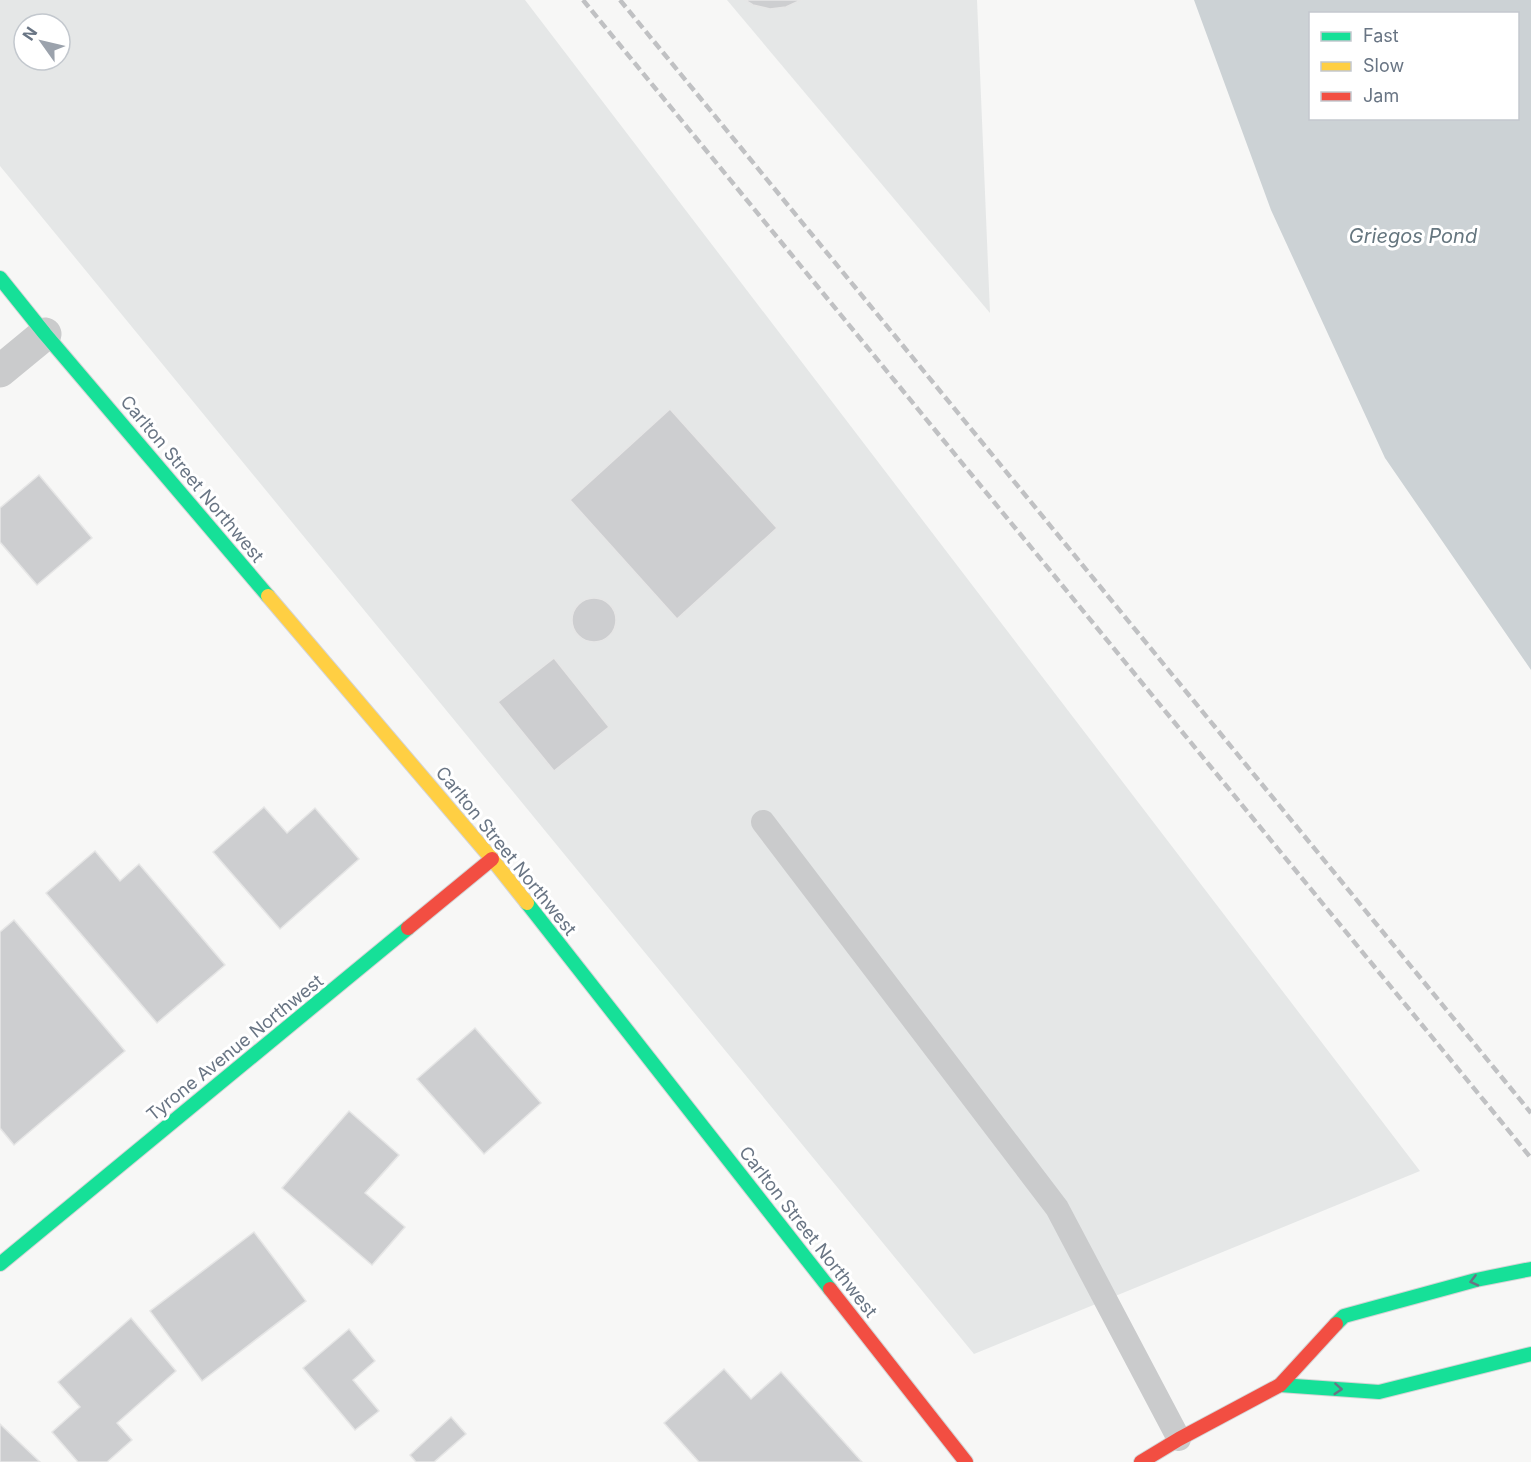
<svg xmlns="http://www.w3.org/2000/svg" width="1531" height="1462" font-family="Inter,sans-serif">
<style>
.built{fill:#e5e7e7;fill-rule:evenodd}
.water{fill:#ccd2d5;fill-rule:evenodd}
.building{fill:#cdced0;stroke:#e6e6e6;stroke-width:1.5}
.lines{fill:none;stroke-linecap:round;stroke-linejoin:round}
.fast-casing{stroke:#d4d4d5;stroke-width:16}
.slow-casing{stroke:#d4d4d5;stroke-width:16}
.jam-casing{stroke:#d4d4d5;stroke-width:16}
.lane{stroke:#cacbcc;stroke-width:24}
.street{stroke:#cacbcc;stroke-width:33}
.fast{stroke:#16e098;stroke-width:14}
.slow{stroke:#ffcf43;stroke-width:14}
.jam{stroke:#f24e42;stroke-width:14}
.rail{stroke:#c0c1c3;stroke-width:4.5;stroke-dasharray:9 4.5;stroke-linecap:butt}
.oneway{stroke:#697584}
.labels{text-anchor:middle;stroke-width:6;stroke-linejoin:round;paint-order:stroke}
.street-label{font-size:18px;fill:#697584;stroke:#fff}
.water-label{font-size:20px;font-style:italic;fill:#65767f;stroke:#fff}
</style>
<rect width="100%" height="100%" fill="#f7f7f6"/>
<g class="built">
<path d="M0,0H525L1420,1171L974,1354L0,166ZM24,24H60V60H24Z"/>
<path d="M727,0H977L990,313Z"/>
</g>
<path class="water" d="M1194,0H1531V670L1385,458L1271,210ZM1310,14H1518V118H1310Z"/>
<g class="building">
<path d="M745,0H801L786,7L770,9L753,5Z"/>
<path d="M670,409L777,528L677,619L570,500Z"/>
<path d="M39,475L92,538L37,585L0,542V508Z"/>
<circle cx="594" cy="620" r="22"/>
<path d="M554,658L609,727L554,771L498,702Z"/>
<path d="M264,807L287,833L315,808L359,859L280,929L213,852Z"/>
<path d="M95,851L120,881L139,864L225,965L157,1023L46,893Z"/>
<path d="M14,920L125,1051L14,1145L0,1128V932Z"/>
<path d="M475,1028L541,1103L484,1154L417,1079Z"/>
<path d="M349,1111L399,1155L365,1193L405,1227L372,1265L282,1188Z"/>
<path d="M254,1232L306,1301L202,1381L150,1311Z"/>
<path d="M131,1318L176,1371L117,1423L132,1440L107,1462H78L52,1432L80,1407L58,1382Z"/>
<path d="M349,1329L375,1361L353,1380L379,1411L355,1430L303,1368Z"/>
<path d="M724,1369L751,1399L781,1372L862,1462H699L664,1423Z"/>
<path d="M451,1417L466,1434L434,1462H416L410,1455Z"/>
<path d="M0,1424L40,1462H0Z"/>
</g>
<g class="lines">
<g class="fast-casing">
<g id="fast">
<path d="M0,278L45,334L268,596"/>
<path d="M527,903L830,1289"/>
<path d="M0,1264L408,928"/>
<path d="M1336,1324L1344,1316L1476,1280L1531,1269"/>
<path d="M1280,1385L1379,1392L1531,1354"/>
</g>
</g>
<g class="slow-casing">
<path id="slow" d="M268,596L492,859L527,903"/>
</g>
<g class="jam-casing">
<g id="jam">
<path d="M408,928L492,859"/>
<path d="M830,1289L966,1462"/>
<path d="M1141,1462L1179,1439L1280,1385L1336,1324"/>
</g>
</g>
<path class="lane" d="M763,822L1057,1208L1179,1439"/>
<path class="street" d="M0,371L45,334"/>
<use href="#fast" class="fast"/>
<use href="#slow" class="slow"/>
<use href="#jam" class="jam"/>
<g class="rail">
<path d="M583,0L1531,1158"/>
<path d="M620,0L1531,1113"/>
</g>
</g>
<defs><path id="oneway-chevron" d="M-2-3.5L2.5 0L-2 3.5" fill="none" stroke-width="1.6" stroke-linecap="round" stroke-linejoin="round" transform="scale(1.5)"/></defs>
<g class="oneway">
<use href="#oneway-chevron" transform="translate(1474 1281) rotate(166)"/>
<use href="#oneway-chevron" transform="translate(1338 1389) rotate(4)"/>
</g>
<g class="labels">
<g class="street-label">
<text transform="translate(192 479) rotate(50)" y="6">Carlton Street Northwest</text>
<text transform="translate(506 851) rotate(51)" y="6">Carlton Street Northwest</text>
<text transform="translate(235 1048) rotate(-39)" y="6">Tyrone Avenue Northwest</text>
<text transform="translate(808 1232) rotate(52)" y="6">Carlton Street Northwest</text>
</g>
<g class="water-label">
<text x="1413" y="243">Griegos Pond</text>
</g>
</g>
<rect x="1309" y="12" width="210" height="108" fill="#ffffff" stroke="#c3c8ce" stroke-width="1.5"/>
<rect x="1321" y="32" width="30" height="9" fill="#16e098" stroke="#c3c8ce" stroke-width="1.5"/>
<text x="1363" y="42" font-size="18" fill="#697584">Fast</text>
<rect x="1321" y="62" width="30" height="9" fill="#ffcf43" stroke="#c3c8ce" stroke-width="1.5"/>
<text x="1363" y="72" font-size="18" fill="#697584">Slow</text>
<rect x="1321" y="92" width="30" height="9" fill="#f24e42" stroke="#c3c8ce" stroke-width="1.5"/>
<text x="1363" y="102" font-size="18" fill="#697584">Jam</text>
<g transform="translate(42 42) rotate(304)"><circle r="28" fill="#ffffff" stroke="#c3c8ce" stroke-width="1.5"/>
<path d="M0-4.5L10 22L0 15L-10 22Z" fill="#9ba2ac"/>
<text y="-9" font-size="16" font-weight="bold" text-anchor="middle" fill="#697584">N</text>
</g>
</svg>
